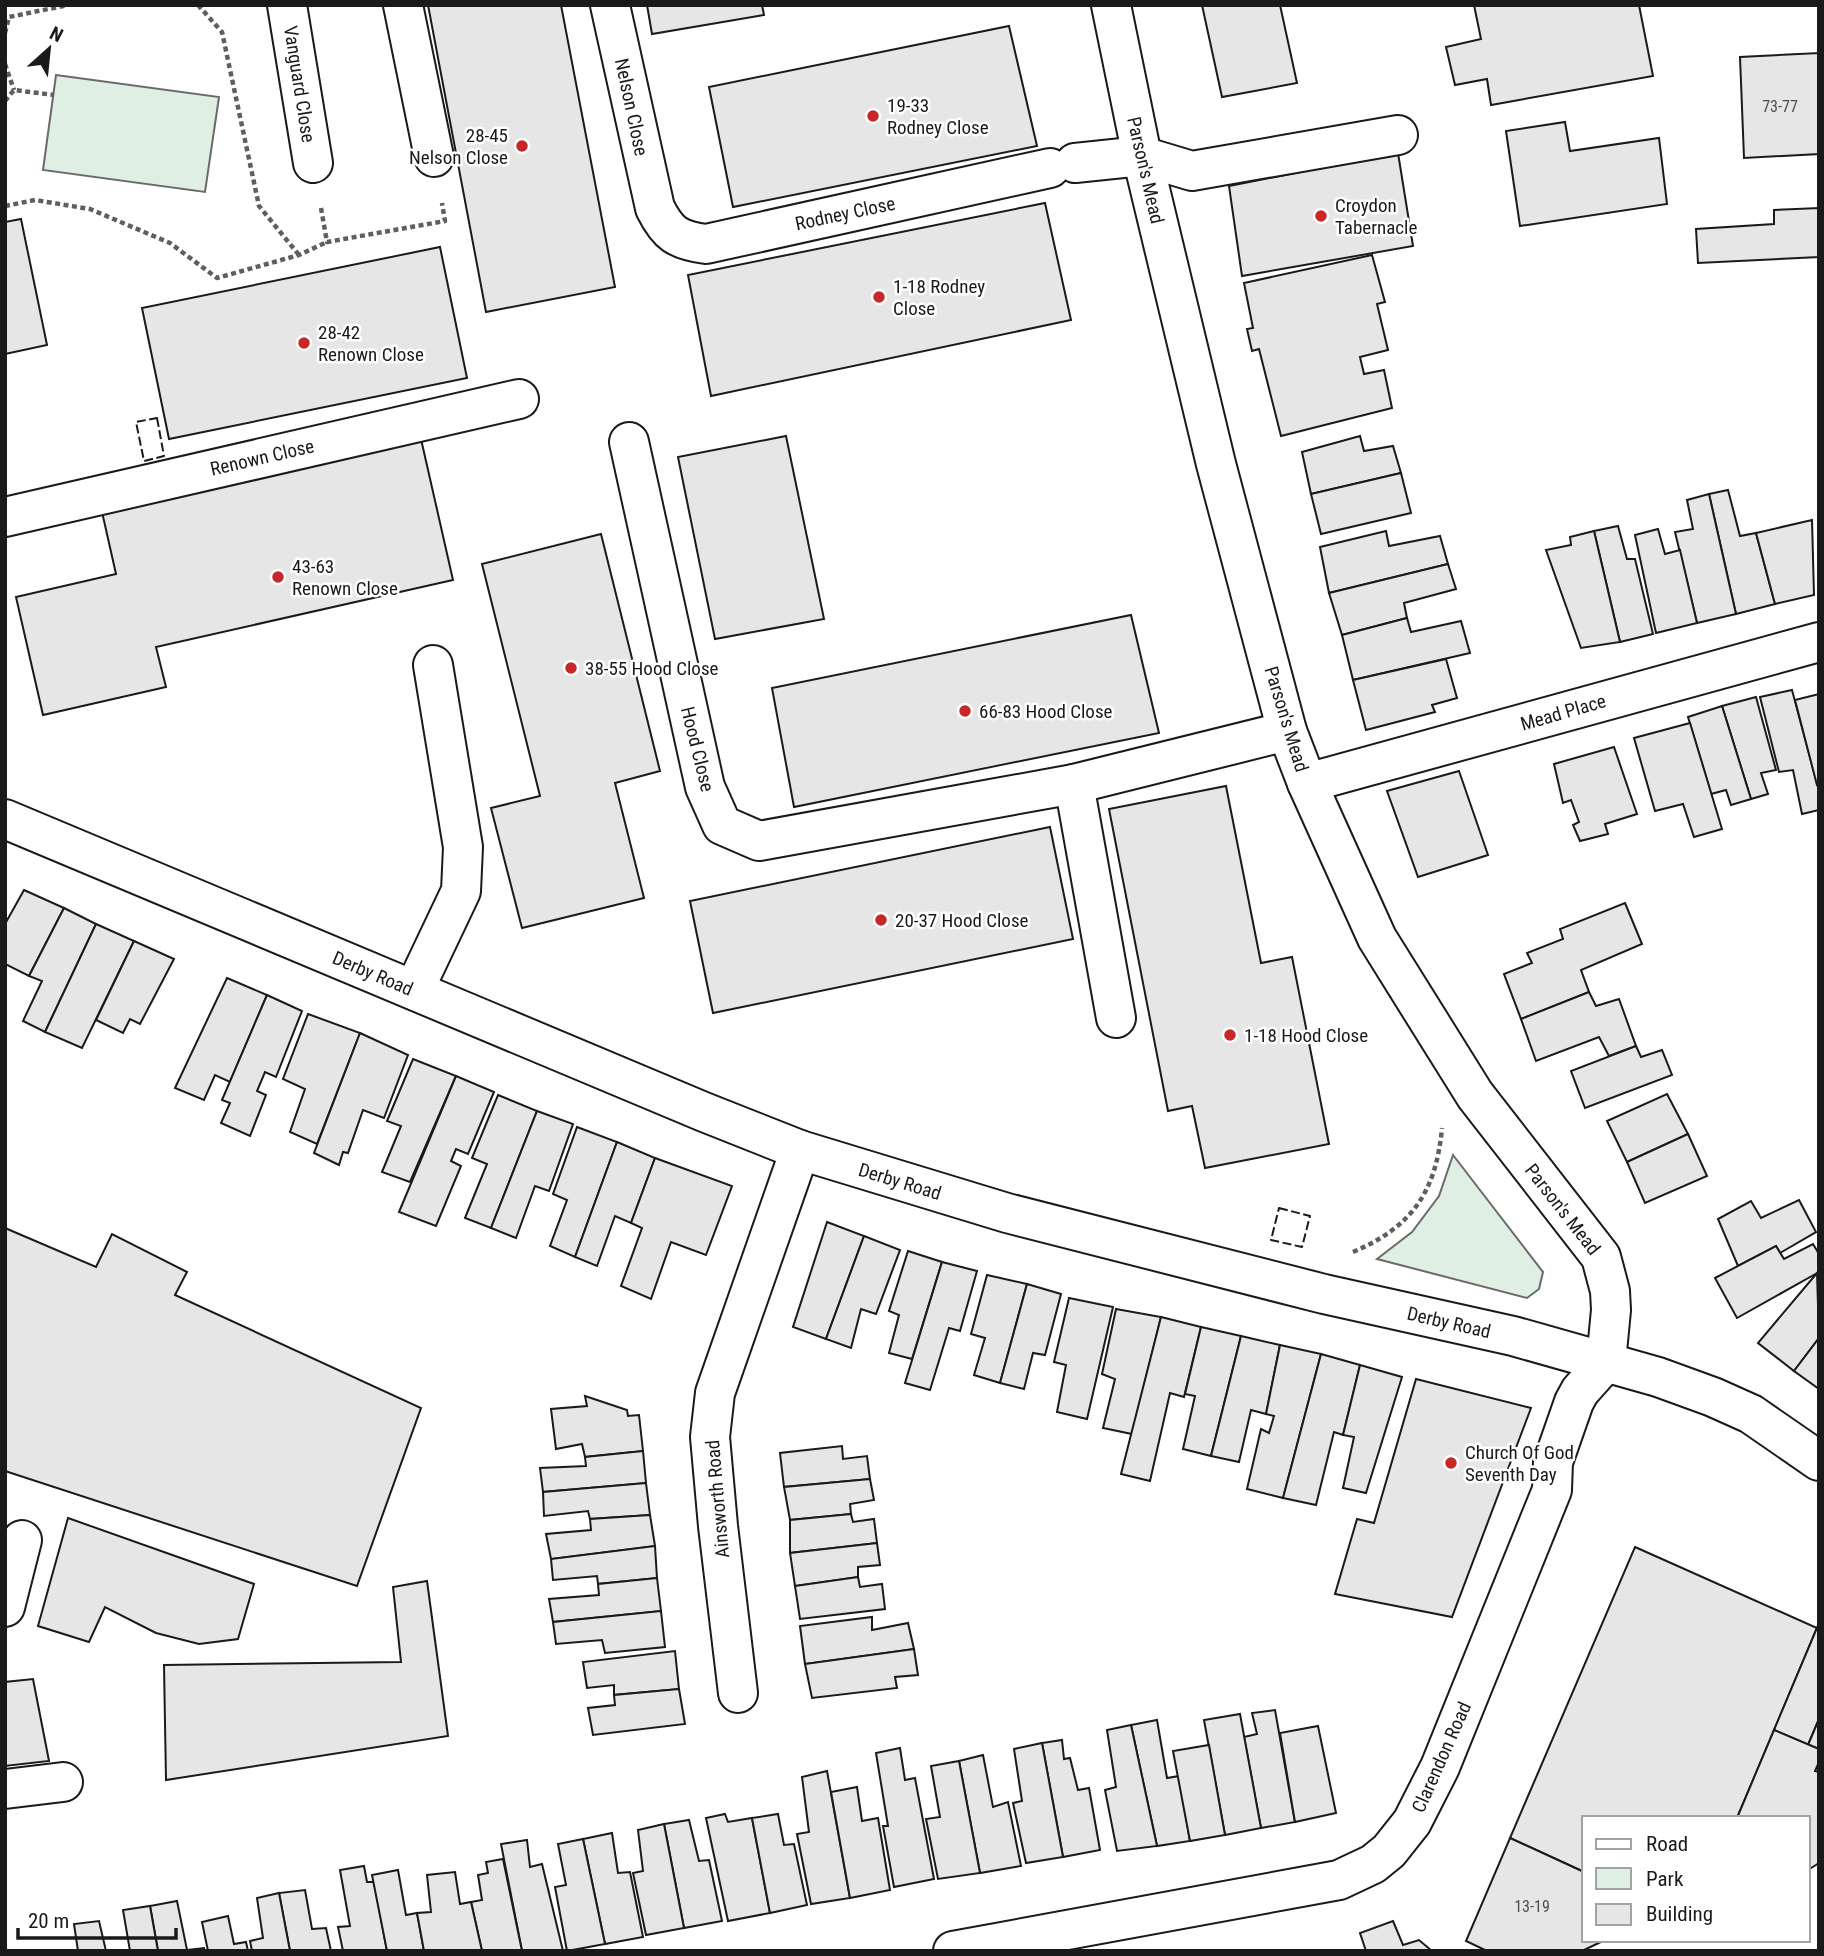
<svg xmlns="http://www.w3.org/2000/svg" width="1824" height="1956" font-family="'Roboto Condensed',sans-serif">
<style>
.green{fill:#e0efe3;stroke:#6a6a6a;stroke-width:2}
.building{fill:#e6e6e6;stroke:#1a1a1a;stroke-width:2}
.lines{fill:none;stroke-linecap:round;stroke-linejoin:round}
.minor-casing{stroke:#1a1a1a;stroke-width:42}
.path{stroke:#5f5f5f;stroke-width:4.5;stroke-dasharray:5 3.5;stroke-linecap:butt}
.minor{stroke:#fff;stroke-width:38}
.fence{stroke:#1a1a1a;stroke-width:2;stroke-dasharray:9 3.5;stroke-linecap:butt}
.poi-dot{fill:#c62828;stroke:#fff;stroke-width:2.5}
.labels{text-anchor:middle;stroke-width:5;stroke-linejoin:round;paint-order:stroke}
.number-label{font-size:16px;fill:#4d4d4d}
.street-label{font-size:19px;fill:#1a1a1a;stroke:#fff}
.poi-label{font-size:19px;fill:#1a1a1a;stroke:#fff;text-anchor:start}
</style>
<rect width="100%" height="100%" fill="#fff"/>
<g class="green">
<path d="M56,75L219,97L205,192L43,170Z"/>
<path d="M1453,1155L1543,1272L1539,1289L1527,1298L1377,1259L1412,1232L1439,1196Z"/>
</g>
<g class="building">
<path d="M428,5H561L615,287L486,312Z"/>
<path d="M647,5H762L764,15L652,34Z"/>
<path d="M1202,5H1280L1297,83L1222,97Z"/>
<path d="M1474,5H1639L1653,76L1491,105L1487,79L1455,85L1446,47L1481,39Z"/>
<path d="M1009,26L1037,146L733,207L709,87Z"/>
<path d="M1819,53V154L1744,158L1740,57Z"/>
<path d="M1565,122L1570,151L1659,138L1667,204L1520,226L1506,131Z"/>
<path d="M1398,153L1413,246L1242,276L1229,186Z"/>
<path d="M1045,203L1071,320L711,396L688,275Z"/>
<path d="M1819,208V257L1698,263L1696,229L1774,224V210Z"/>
<path d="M21,219L47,345L5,354V222Z"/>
<path d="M440,247L467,378L169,439L142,308Z"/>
<path d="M1372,255L1385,302L1377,304L1388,350L1360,357L1364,374L1384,370L1392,408L1281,436L1259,349L1252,351L1247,329L1253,328L1244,283Z"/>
<path d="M786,436L824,619L715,639L678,457Z"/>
<path d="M1360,436L1364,451L1393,446L1401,473L1311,494L1302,452Z"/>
<path d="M421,439L453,580L156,647L166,687L43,715L16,597L116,574L102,512Z"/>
<path d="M1401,473L1411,513L1321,534L1311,494Z"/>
<path d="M1728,490L1740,536L1756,533L1775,604L1736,614L1709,494Z"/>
<path d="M1709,494L1736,614L1697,623L1675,532L1693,529L1687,500Z"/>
<path d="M1812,520L1814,595L1775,604L1756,533Z"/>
<path d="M1618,526L1627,559H1635L1653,634L1620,642L1594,531Z"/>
<path d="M1658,529L1665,554L1680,550L1697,623L1656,633L1635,535Z"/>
<path d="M1386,531L1389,546L1440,536L1448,564L1329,593L1320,547Z"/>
<path d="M1594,531L1620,642L1581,648L1546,550L1571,545L1570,537Z"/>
<path d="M601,534L660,771L615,783L644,898L522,928L491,808L540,796L482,564Z"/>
<path d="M1448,564L1456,589L1404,603L1407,618L1342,635L1329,593Z"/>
<path d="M1131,615L1159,733L794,807L772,688Z"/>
<path d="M1407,618L1411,632L1461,621L1470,653L1353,680L1342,635Z"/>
<path d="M1446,659L1457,698L1432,705L1435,712L1366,730L1353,680Z"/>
<path d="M1792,690L1819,791V810L1802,814L1793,770L1779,772L1760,697Z"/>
<path d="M1819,694V785H1817L1795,700Z"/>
<path d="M1756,697L1776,770L1761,773L1768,794L1751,799L1722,706Z"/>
<path d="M1722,706L1751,799L1731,805L1726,790L1711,794L1688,717Z"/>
<path d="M1690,723L1722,829L1694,837L1683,804L1655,811L1634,738Z"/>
<path d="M1614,747L1637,814L1605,824L1608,834L1580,841L1573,825L1579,822L1571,800L1563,803L1554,764Z"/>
<path d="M1459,771L1488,855L1418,877L1387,791Z"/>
<path d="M1226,786L1261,963L1292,957L1329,1144L1205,1168L1192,1106L1168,1111L1109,809Z"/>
<path d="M1050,827L1073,939L713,1013L690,901Z"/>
<path d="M24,890L64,908L29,976L5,964V924Z"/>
<path d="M1625,903L1642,944L1581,970L1589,992L1521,1019L1504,974L1532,963L1527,953L1563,939L1560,929Z"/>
<path d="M64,908L96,924L45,1032L23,1021L42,981L29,976Z"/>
<path d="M96,924L134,941L82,1048L45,1032Z"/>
<path d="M134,941L174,959L140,1024L130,1019L123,1033L96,1020Z"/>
<path d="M227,978L267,995L230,1082L215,1075L204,1100L175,1088Z"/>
<path d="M1589,992L1596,1006L1619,999L1636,1046L1609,1056L1599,1037L1536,1061L1521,1019Z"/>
<path d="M267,995L302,1011L276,1077L265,1072L257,1091L266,1095L250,1136L221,1123L230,1103L222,1100Z"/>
<path d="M308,1014L360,1033L317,1144L290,1132L305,1089L283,1079Z"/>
<path d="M360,1033L408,1055L384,1118L363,1110L348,1153L343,1152L339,1165L314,1153Z"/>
<path d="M1636,1046L1641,1057L1662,1050L1672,1075L1585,1108L1571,1071Z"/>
<path d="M413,1059L456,1076L410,1182L382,1172L401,1126L387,1121Z"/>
<path d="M456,1076L494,1092L468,1154L456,1149L451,1161L461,1166L436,1226L399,1212Z"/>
<path d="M1667,1094L1688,1134L1627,1162L1607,1121Z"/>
<path d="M498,1095L537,1111L491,1228L465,1218L487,1164L472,1158Z"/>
<path d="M537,1111L573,1124L549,1191L535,1186L516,1238L491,1228Z"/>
<path d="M577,1127L617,1142L575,1257L550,1246L567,1200L553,1194Z"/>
<path d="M1688,1134L1707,1176L1645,1203L1627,1162Z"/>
<path d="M617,1142L655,1158L631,1223L615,1216L597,1266L575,1257Z"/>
<path d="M655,1158L732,1186L706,1255L671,1242L651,1299L621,1286L642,1228L631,1223Z"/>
<path d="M1799,1200L1816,1232L1780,1253L1776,1246L1738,1266L1718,1219L1751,1201L1761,1218Z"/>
<path d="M827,1222L864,1236L826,1339L793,1327Z"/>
<path d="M5,1228L96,1267L112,1234L187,1272L175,1295L421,1408L357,1586L5,1471Z"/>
<path d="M864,1236L900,1250L876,1314L861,1309L851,1348L826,1339Z"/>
<path d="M1813,1244L1819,1254V1272L1737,1318L1715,1278L1776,1246L1784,1259Z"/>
<path d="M908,1251L942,1262L912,1359L889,1353L899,1315L889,1311Z"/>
<path d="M942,1262L977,1271L960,1331L949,1328L930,1390L905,1383Z"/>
<path d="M1817,1273L1819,1338L1794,1371L1758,1343Z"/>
<path d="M987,1275L1027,1284L1000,1383L974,1375L985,1338L971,1334Z"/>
<path d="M1027,1284L1061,1294L1045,1355L1033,1353L1024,1389L1000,1383Z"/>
<path d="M1069,1298L1113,1307L1087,1419L1057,1412L1066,1365L1054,1362Z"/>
<path d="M1116,1309L1161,1317L1132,1434L1103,1428L1115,1379L1102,1374Z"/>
<path d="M1161,1317L1201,1327L1184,1397L1170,1393L1150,1481L1121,1474Z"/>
<path d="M1201,1327L1241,1336L1211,1456L1183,1449L1195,1396L1185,1394Z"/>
<path d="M1241,1336L1280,1345L1266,1414L1251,1410L1239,1462L1211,1456Z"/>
<path d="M1819,1338V1389L1794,1371Z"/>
<path d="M1280,1345L1321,1354L1283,1498L1247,1489L1261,1429L1269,1433L1274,1416L1266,1414Z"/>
<path d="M1321,1354L1360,1365L1343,1435L1334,1432L1316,1505L1283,1498Z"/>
<path d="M1360,1365L1402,1377L1366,1493L1343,1488L1354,1437L1343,1435Z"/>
<path d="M1416,1379L1531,1408L1452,1617L1335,1594L1357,1519L1374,1523Z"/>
<path d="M585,1396L627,1410L628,1416L639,1415L643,1451L585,1457L582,1444L556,1449L551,1409L587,1406Z"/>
<path d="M842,1446L843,1459L867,1456L870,1479L784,1487L780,1453Z"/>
<path d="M643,1451L646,1483L543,1492L540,1468L586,1466L585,1457Z"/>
<path d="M870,1479L874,1500L850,1504L851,1514L790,1520L784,1487Z"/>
<path d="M646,1483L650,1515L590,1519L588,1511L544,1516L543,1492Z"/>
<path d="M851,1514L853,1522L874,1519L877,1543L790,1553V1520Z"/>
<path d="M650,1515L655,1546L551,1559L546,1534L591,1530L590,1519Z"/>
<path d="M68,1518L254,1584L238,1639L199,1644L156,1633L105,1607L89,1642L38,1626Z"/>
<path d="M877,1543L880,1565L858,1567V1577L795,1586L790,1553Z"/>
<path d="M655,1546L657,1578L598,1584L597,1576L553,1580L551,1559Z"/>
<path d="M1635,1547L1817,1628L1737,1818H1584V1872L1510,1838Z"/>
<path d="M858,1577L860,1587L882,1584L885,1609L800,1619L795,1586Z"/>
<path d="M657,1578L661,1611L553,1622L549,1599L599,1595L598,1584Z"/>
<path d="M427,1581L448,1736L166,1780L164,1665L401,1662L393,1587Z"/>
<path d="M661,1611L665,1647L605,1653L602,1640L556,1644L553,1622Z"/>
<path d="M872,1617V1630L908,1623L914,1649L805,1664L800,1626Z"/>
<path d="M1819,1623V1719L1808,1745L1774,1730Z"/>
<path d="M914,1649L918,1675L895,1677L897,1688L812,1698L805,1664Z"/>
<path d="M675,1651L679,1689L614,1695V1685L587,1688L583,1662Z"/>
<path d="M33,1679L49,1761L5,1766V1682Z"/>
<path d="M679,1689L685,1724L593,1735L588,1708L615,1705L614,1695Z"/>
<path d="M1275,1710L1295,1822L1261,1828L1244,1737L1257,1734L1252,1713Z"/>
<path d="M1240,1714L1261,1828L1225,1835L1204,1720Z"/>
<path d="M1819,1719V1749L1808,1745Z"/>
<path d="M1157,1720L1167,1778L1179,1776L1190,1841L1157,1846L1131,1725Z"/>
<path d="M1131,1725L1157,1846L1117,1851L1105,1790L1116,1787L1107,1730Z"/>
<path d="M1318,1726L1336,1813L1295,1822L1280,1733Z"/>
<path d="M1774,1730L1819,1749V1762L1815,1771L1819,1772V1863L1808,1870V1818H1737Z"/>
<path d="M1062,1740L1064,1759L1070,1758L1078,1790L1089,1788L1100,1850L1063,1857L1042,1743Z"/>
<path d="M1042,1743L1063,1857L1026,1863L1013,1803L1022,1801L1014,1749Z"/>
<path d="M1209,1745L1225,1835L1190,1841L1173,1751Z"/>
<path d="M900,1748L905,1780L915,1778L934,1879L894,1887L883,1826H888L876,1753Z"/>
<path d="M983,1755L993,1807L1008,1802L1021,1866L980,1873L959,1761Z"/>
<path d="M959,1761L980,1873L938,1879L926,1819L940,1817L931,1766Z"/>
<path d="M827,1771L850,1898L811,1904L797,1834L809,1832L802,1777Z"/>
<path d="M857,1787L862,1821L878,1818L890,1890L850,1898L831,1792Z"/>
<path d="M725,1814L728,1822L752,1818L770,1913L728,1921L706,1818Z"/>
<path d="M778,1814L784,1845L794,1844L807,1905L770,1913L752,1818Z"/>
<path d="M689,1820L699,1861L709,1860L722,1921L684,1928L664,1824Z"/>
<path d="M664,1824L684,1928L646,1935L633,1873L643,1871L638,1830Z"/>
<path d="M612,1833L618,1873L630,1872L643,1937L605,1944L583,1839Z"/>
<path d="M1510,1838L1584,1872V1940H1605L1582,1951H1487L1466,1941Z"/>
<path d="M583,1839L605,1944L567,1951L555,1887L566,1885L558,1844Z"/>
<path d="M527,1840L530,1867L542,1864L563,1951H522L501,1844Z"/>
<path d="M503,1859L522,1951H482L471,1902L482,1900L478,1875L488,1873L486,1862Z"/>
<path d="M364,1866L367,1882H374L387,1951H343L338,1927L350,1926L340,1870Z"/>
<path d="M398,1870L406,1915L417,1913L424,1951H387L372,1875Z"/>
<path d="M455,1872L460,1904L471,1902L482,1951H424L417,1913L431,1912L427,1875Z"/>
<path d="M305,1890L312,1929L326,1928L331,1951H290L279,1893Z"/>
<path d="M279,1893L290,1951H252L250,1941L263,1938L257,1898Z"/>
<path d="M177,1901L187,1950L204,1948V1951H158L150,1906Z"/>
<path d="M150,1906L158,1951H130L123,1910Z"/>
<path d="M228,1916L234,1944L246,1942L248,1951H208L202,1922Z"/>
<path d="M99,1921L106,1951H78L74,1924Z"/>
<path d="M1393,1921L1403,1945L1419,1940L1432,1951H1366L1360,1933Z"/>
</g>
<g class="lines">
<g class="minor-casing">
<g id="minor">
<path d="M287,5L313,163"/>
<path d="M403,5L434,157"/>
<path d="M610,5L655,208C668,234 677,240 706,244L1050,168"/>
<path d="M1111,5L1142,156L1216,464L1287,731L1307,783L1377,938L1475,1095L1601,1257L1610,1291L1611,1310L1606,1362"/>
<path d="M1075,163L1142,156L1192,171L1398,135"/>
<path d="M629,442L705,787L722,825L759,841L1074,784L1287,731"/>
<path d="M5,517L519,399"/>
<path d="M1307,783L1819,642"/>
<path d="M1074,784L1116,1018"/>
<path d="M5,819L704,1112L800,1150L1007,1213L1324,1294L1513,1336L1658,1377L1713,1397L1751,1414L1819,1461"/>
<path d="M414,990L461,891L463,847L433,665"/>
<path d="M5,1607L22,1540"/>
<path d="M738,1693L718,1526L710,1437L715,1393L800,1150"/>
<path d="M5,1789L63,1782"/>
<path d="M953,1951L1339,1880L1373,1864L1389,1851L1412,1822L1440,1767L1552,1490L1553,1462L1574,1402L1580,1391L1606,1362"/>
</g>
</g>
<g class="path">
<path d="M198,5L222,32L259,206L299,255"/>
<path d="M5,33L9,17L68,5"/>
<path d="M5,64L14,90"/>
<path d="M5,101L14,90L54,95"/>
<path d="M5,206L35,200L90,209L170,243L217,278L299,255L327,242"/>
<path d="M321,208L327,242L445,221L442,203"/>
<path d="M1353,1252C1412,1227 1436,1192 1442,1128"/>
</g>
<use href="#minor" class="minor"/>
<g class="fence">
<path d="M157,418L164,456L144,461L136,422Z"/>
<path d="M1279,1208L1310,1216L1302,1247L1271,1240Z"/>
</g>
</g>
<g class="poi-dot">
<circle cx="873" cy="116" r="7"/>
<circle cx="522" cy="146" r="7"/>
<circle cx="1321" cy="216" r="7"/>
<circle cx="879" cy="297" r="7"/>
<circle cx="304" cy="343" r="7"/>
<circle cx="278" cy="577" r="7"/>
<circle cx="571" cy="668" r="7"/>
<circle cx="965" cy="711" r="7"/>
<circle cx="881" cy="920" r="7"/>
<circle cx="1230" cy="1035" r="7"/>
<circle cx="1451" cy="1463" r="7"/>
</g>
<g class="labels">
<g class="number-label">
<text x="1780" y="112">73-77</text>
<text x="1532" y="1912">13-19</text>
</g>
<g class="street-label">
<text transform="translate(300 84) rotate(81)" y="7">Vanguard Close</text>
<text transform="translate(632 107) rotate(78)" y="7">Nelson Close</text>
<text transform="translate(1146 170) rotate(77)" y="7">Parson's Mead</text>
<text transform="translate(845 213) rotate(-12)" y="7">Rodney Close</text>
<text transform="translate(262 457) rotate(-13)" y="7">Renown Close</text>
<text transform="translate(1563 712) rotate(-16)" y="7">Mead Place</text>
<text transform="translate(1287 719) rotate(73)" y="7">Parson's Mead</text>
<text transform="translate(698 749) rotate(76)" y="7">Hood Close</text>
<text transform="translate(373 973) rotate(23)" y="7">Derby Road</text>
<text transform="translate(900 1181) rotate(17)" y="7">Derby Road</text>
<text transform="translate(1563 1209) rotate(52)" y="7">Parson's Mead</text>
<text transform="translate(1449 1322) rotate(13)" y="7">Derby Road</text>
<text transform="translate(717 1499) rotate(-95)" y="7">Ainsworth Road</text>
<text transform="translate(1441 1757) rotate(-66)" y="7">Clarendon Road</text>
</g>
<g class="poi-label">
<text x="887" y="112">19-33<tspan x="887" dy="22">Rodney Close</tspan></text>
<text x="508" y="142" text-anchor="end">28-45<tspan x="508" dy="22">Nelson Close</tspan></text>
<text x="1335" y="212">Croydon<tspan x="1335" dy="22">Tabernacle</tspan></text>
<text x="893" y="293">1-18 Rodney<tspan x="893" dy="22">Close</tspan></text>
<text x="318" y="339">28-42<tspan x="318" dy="22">Renown Close</tspan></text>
<text x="292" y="573">43-63<tspan x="292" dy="22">Renown Close</tspan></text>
<text x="585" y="675">38-55 Hood Close</text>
<text x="979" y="718">66-83 Hood Close</text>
<text x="895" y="927">20-37 Hood Close</text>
<text x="1244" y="1042">1-18 Hood Close</text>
<text x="1465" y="1459">Church Of God<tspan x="1465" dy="22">Seventh Day</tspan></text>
</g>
</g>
<rect width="1824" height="1956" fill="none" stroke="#1a1a1a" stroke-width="14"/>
<rect x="1582" y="1816" width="228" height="126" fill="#ffffff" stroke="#a3a3a3" stroke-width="2"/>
<rect x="1596" y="1839" width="35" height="10" fill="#ffffff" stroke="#a3a3a3" stroke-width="2"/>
<text x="1646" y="1851" font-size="21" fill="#1a1a1a">Road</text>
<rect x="1596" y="1868" width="35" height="21" fill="#e0efe3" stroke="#a3a3a3" stroke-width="2"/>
<text x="1646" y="1886" font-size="21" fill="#1a1a1a">Park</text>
<rect x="1596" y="1904" width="35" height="21" fill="#e6e6e6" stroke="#a3a3a3" stroke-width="2"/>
<text x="1646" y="1921" font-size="21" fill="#1a1a1a">Building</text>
<g transform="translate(49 49) rotate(27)" stroke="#ffffff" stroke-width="5" paint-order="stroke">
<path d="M0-5L12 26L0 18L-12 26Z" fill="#1a1a1a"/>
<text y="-10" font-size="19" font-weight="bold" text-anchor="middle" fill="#1a1a1a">N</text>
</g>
<path d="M18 1928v10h158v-10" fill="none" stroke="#1a1a1a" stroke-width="3.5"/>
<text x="28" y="1928" font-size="21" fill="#1a1a1a" stroke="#ffffff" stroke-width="5" paint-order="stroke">20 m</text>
</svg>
